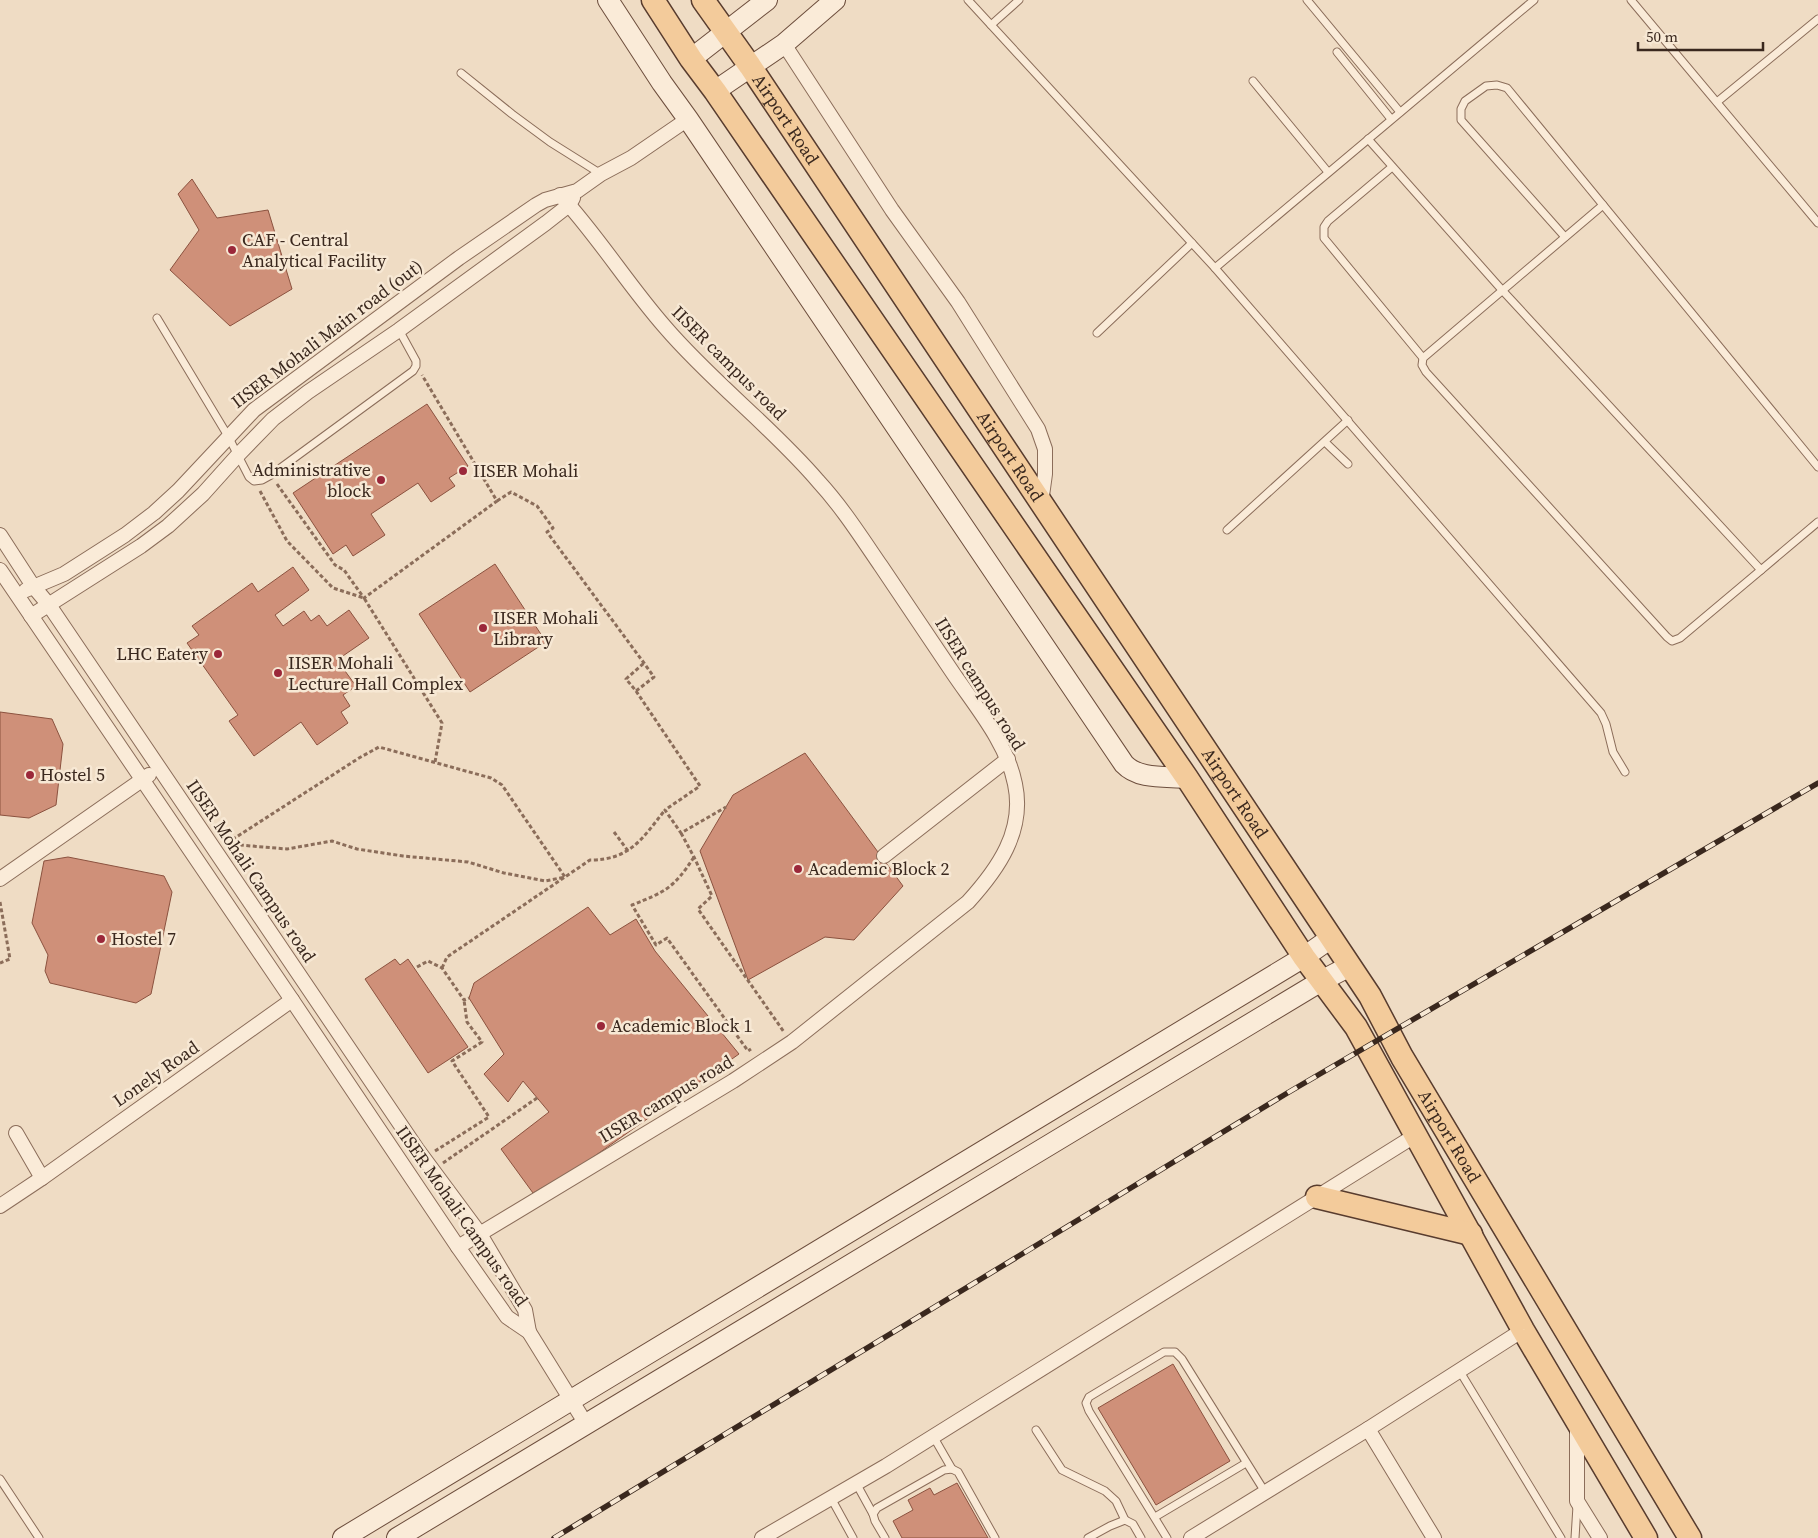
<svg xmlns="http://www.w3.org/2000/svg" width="1818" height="1538" font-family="'Source Serif 4',serif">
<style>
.building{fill:#cf9079;stroke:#8b523f}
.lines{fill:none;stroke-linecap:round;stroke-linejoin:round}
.lane-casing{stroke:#8b6d5a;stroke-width:9}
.street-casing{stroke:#8b6d5a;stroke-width:16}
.secondary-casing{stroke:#6d4e3d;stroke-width:22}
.primary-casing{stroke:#583c2e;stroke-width:25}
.path{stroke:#8b6d5a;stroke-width:3;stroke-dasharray:4 2.5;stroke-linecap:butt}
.lane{stroke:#faebd8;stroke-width:7}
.street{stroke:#faebd8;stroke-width:14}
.secondary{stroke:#faebd8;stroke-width:20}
.primary{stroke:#f3cb9b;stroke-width:22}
.rail-casing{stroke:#3a281e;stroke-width:5.5}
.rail{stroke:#f7e8d4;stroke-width:4;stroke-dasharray:11;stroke-linecap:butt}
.poi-dot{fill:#9b283a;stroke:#f7e8d4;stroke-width:2}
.labels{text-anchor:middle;stroke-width:5;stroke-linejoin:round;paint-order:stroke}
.street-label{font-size:18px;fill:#3a281e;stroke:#f7e8d4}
.poi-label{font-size:18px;fill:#3a281e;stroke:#f7e8d4;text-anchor:start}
</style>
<rect width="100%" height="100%" fill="#efdcc4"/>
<g class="building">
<path d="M192,179L217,218L268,210L292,289L230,326L170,270L199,230L178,194Z"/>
<path d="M427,404L468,466L449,478L455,486L431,502L418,483L371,514L385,535L353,556L346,545L333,554L293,493Z"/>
<path d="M495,564L546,642L470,692L419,614Z"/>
<path d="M293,567L309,590L275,615L283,626L304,611L311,621L319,615L327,626L349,610L369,638L337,660L356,686L343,695L350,706L341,712L348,723L317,745L301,722L254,756L229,721L238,715L187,643L199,635L192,626L252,583L258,592Z"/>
<path d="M0,712L52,719L63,744L56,805L29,818L0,815Z"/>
<path d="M805,753L903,886L854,940L825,937L748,980L700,851L733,795Z"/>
<path d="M68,857L164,876L172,892L151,994L136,1003L50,983L45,971L48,955L32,923L44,861Z"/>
<path d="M588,907L610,935L636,919L655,951L739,1054L582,1165L533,1193L501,1149L549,1112L523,1081L508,1102L484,1074L504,1054L469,998L474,983Z"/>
<path d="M395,959L400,965L408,959L468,1047L428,1073L365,979Z"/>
<path d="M1173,1364L1230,1461L1156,1505L1098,1408Z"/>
<path d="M957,1483L988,1538H902L893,1521L913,1510L908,1500L930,1488L934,1495Z"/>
</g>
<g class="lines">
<g class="lane-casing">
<g id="lane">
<path d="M968,0L1215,268L1601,713L1606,724L1613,752L1625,772"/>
<path d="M1307,0L1400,112"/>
<path d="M1631,0L1818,223"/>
<path d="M991,25L1019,0"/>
<path d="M1337,52L1391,119"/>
<path d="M461,73L512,114L550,142L601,174"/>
<path d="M1253,81L1328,172"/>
<path d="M1717,102L1818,19"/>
<path d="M1368,139L1502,290L1761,570L1818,522"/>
<path d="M1392,167L1328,221L1324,227V238L1423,358"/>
<path d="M1603,205L1423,358L1422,365L1426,372L1667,637L1672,641L1680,638L1761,570"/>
<path d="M1565,237L1461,120V109L1465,101L1486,86L1497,85L1507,88L1818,467"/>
<path d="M1215,268L1534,0"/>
<path d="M157,318L228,436L249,477L254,481L262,480L271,475L413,371L416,366V361L399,330"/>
<path d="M1097,333L1192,243"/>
<path d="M1325,442L1348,464"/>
<path d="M1227,530L1348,420"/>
<path d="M1459,1370L1561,1538"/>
<path d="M1036,1430L1062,1470L1105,1491L1116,1501L1125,1520"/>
<path d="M933,1436L952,1469"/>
<path d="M0,1479L39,1538"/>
<path d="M856,1483L873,1514"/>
<path d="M831,1498L853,1538"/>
<path d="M1155,1517L1246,1463"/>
<path d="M885,1538L875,1521L873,1514L877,1508L944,1470L952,1469L958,1472L995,1538"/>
<path d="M1088,1538L1110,1526L1125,1520L1133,1524L1141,1538"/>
<path d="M1167,1538L1089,1411L1086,1403L1089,1397L1164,1352H1175L1182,1359L1265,1492"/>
<path d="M1575,1538L1577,1506"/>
</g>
</g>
<g class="street-casing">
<g id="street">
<path d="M784,44L892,210L958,302L1038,429L1045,449V474L1041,503"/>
<path d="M0,535L33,586L49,605L417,1149L480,1234L525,1310L529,1332"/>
<path d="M0,570L292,1000L458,1247L507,1317L529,1332L586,1424"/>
<path d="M26,590L64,574L125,535L154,513L178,491L254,410L459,258L536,205L545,200L577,191L601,174L631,158L688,119"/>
<path d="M31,616L141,546L168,526L203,494L238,455L273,419L308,392L399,330L546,223L569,205L573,198"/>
<path d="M884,856L1008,759"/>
<path d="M0,879L149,775"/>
<path d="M16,1133L42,1178"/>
<path d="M0,1206L42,1178L292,1000"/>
<path d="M458,1247L733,1081L792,1042L968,902C998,869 1025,831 1015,784C1007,743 976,707 953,673C929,637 905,602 881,566C861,537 842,507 818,481C771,426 712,382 665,327C628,285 598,236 560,195"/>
<path d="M1577,1425V1501L1600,1538"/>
<path d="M1368,1429L1434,1538"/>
<path d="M762,1538L886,1466L1416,1135"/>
<path d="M1191,1538L1368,1429L1523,1330"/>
</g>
</g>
<g class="secondary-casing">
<g id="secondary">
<path d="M608,0L662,83L688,119L1124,764C1139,780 1166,776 1187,778"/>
<path d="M691,59L767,0"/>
<path d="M715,91L784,44L835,0"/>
<path d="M343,1538L1304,957L1331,938"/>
<path d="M397,1538L1323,980L1350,966"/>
</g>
</g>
<g class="primary-casing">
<g id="primary">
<path d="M653,0L691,59L715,91L1187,778L1304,957L1356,1027L1523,1330L1646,1538"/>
<path id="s1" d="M703,0L750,66L1370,996L1402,1057L1690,1538"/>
<path d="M1317,1197L1471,1234"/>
</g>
</g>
<g class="path">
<path d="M277,484L335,565L344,570L364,598L497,501L422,375"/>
<path d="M260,491L287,541L333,588L364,598L442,723L435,762"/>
<path d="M497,501L511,492L537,506L553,528L547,532L644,663L654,677L636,691L626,679L644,663"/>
<path d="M636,691L700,786L665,810L681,833L726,807"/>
<path d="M614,832L628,851"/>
<path d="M681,833L694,857L712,896L698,909L784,1032"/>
<path d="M227,843L359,758L379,747L491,778L502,785L565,877L545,881L504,873L468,862L403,856L357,849L332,841L287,849L228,844"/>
<path d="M694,857C674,888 665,892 632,905L656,945L667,938L748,1051L751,1049"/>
<path d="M0,902L10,959L0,963"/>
<path d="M417,967L428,961L442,968L464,1000L469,998"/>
<path d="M442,968L447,957L590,860C630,860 642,839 665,810"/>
<path d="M435,1151L489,1117L452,1061L482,1042L467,1022L464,1000"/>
<path d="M443,1163L537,1098"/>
</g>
<use href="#lane" class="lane"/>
<use href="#street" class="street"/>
<use href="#secondary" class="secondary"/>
<use href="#primary" class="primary"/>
<g class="rail-casing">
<path id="rail" d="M554,1538L1289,1092L1818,783"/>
</g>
<use href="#rail" class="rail"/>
</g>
<g class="poi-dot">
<circle cx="232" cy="250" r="5"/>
<circle cx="463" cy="471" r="5"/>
<circle cx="381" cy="480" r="5"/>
<circle cx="483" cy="628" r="5"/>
<circle cx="218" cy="654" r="5"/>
<circle cx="278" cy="673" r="5"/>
<circle cx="30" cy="775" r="5"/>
<circle cx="798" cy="869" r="5"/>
<circle cx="101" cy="939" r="5"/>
<circle cx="601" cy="1026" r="5"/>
</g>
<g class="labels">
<g class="street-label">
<text dy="6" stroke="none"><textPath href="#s1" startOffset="145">Airport Road</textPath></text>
<text transform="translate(327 334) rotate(-37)" y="6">IISER Mohali Main road (out)</text>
<text transform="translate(729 363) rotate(45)" y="6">IISER campus road</text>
<text dy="6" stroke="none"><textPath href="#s1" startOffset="550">Airport Road</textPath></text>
<text transform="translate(980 684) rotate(58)" y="6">IISER campus road</text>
<text dy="6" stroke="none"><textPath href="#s1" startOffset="955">Airport Road</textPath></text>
<text transform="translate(251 871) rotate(56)" y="6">IISER Mohali Campus road</text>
<text transform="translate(156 1074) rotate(-35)" y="6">Lonely Road</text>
<text transform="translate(666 1099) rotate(-31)" y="6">IISER campus road</text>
<text dy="6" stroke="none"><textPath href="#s1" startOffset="1360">Airport Road</textPath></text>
<text transform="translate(462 1216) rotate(55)" y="6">IISER Mohali Campus road</text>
</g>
<g class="poi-label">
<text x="242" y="246">CAF - Central<tspan x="242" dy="21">Analytical Facility</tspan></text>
<text x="371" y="476" text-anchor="end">Administrative<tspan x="371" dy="21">block</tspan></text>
<text x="473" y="477">IISER Mohali</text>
<text x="493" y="624">IISER Mohali<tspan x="493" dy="21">Library</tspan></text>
<text x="208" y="660" text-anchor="end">LHC Eatery</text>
<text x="288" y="669">IISER Mohali<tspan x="288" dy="21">Lecture Hall Complex</tspan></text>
<text x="40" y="781">Hostel 5</text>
<text x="808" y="875">Academic Block 2</text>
<text x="111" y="945">Hostel 7</text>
<text x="611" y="1032">Academic Block 1</text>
</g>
</g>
<path d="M1638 42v8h125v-8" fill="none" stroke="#3a281e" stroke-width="2.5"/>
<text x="1646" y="42" font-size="15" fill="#3a281e" stroke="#f7e8d4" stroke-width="4" paint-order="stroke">50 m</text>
</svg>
